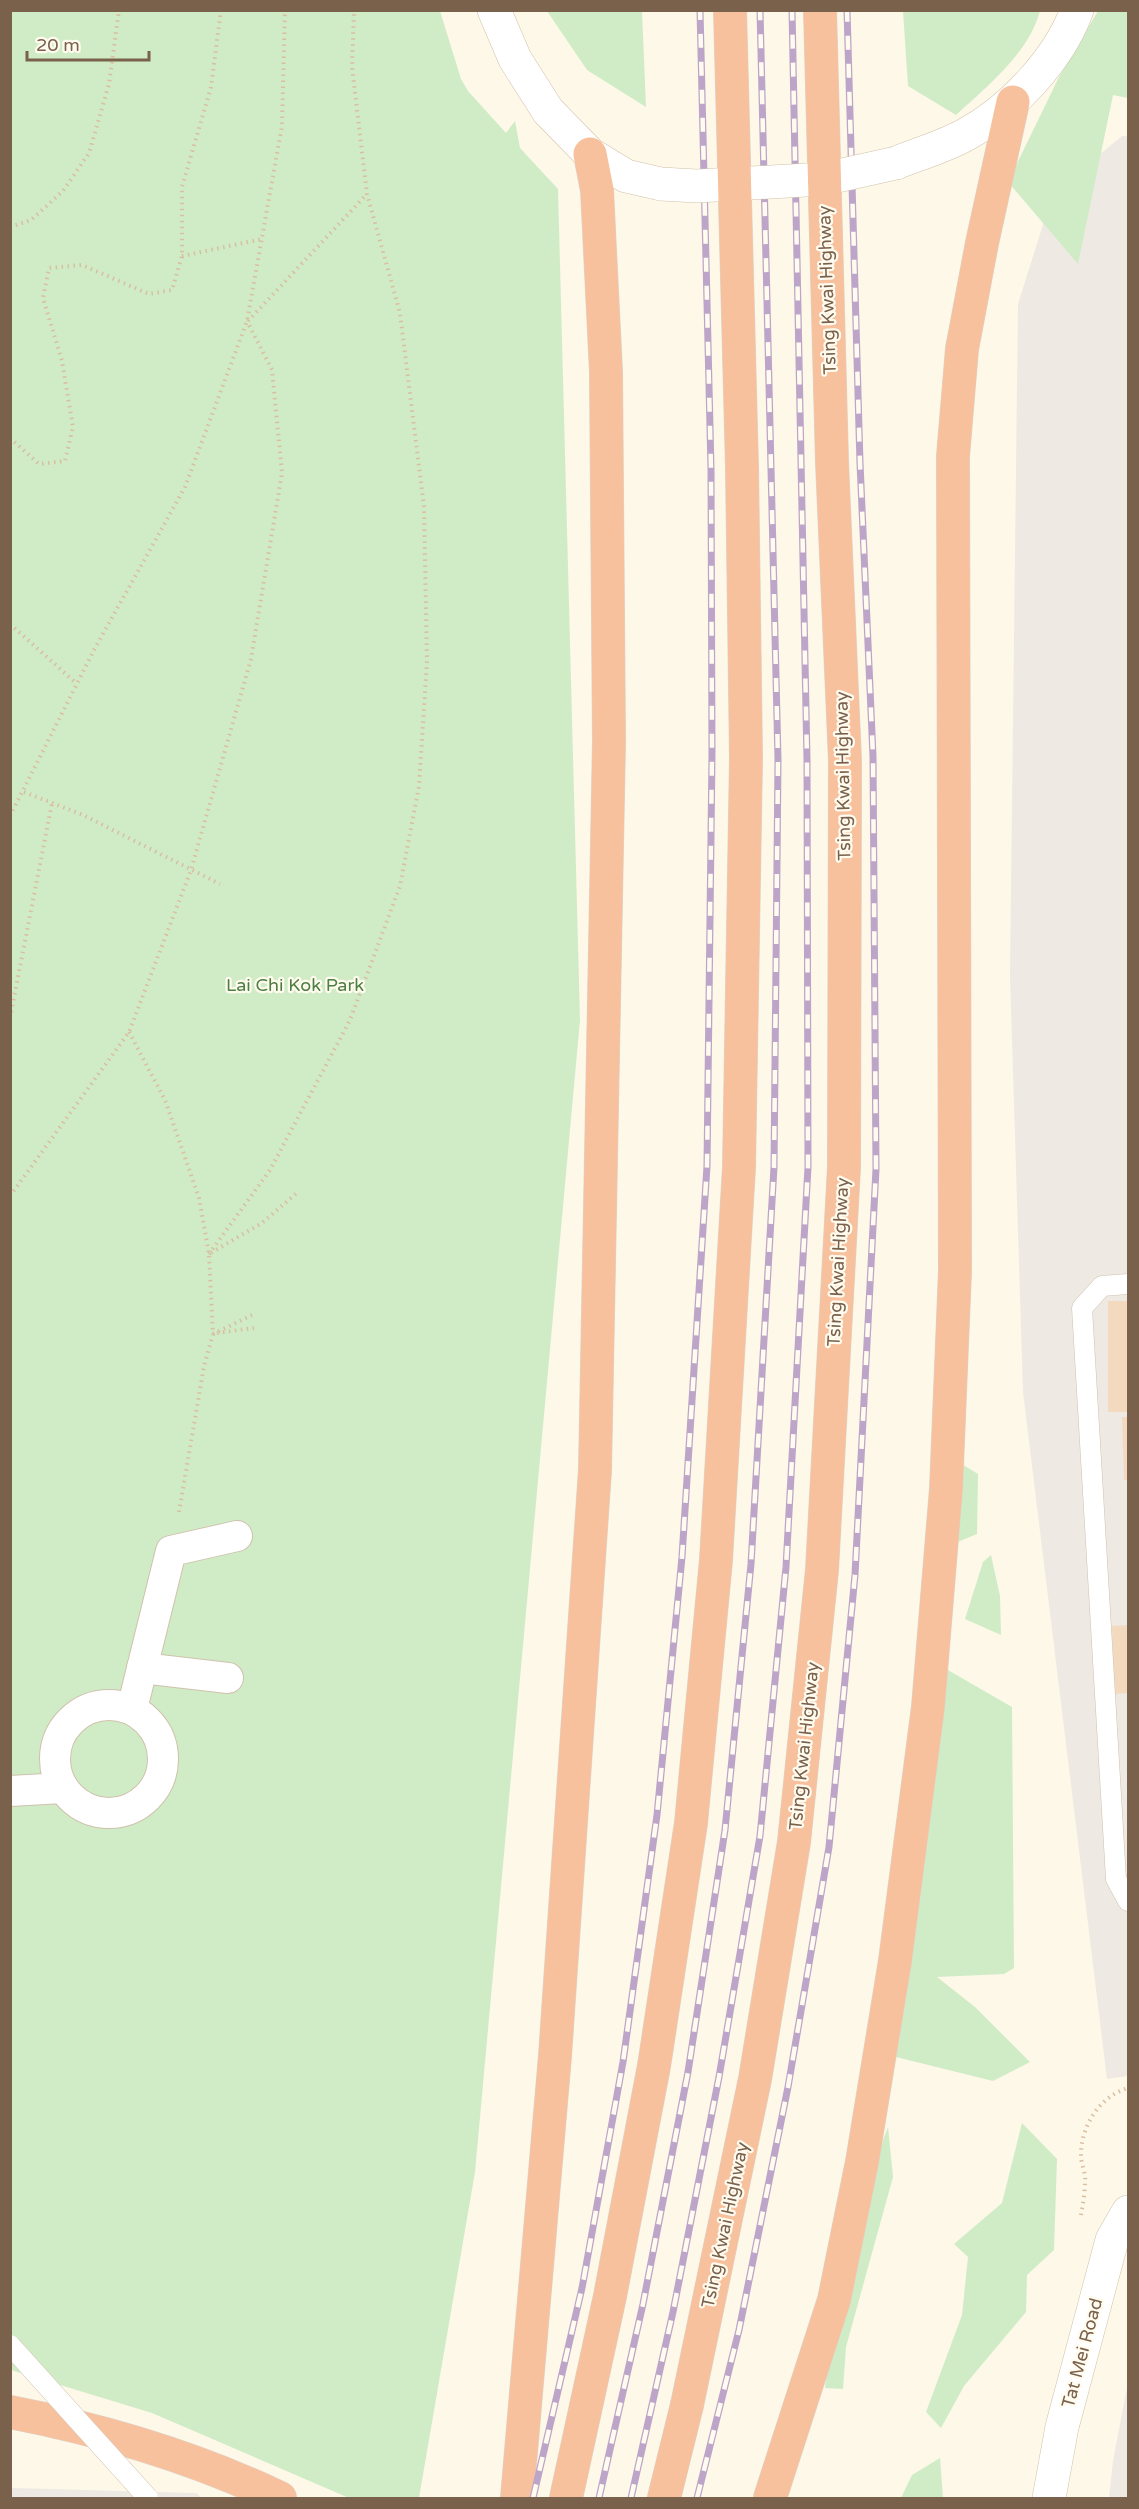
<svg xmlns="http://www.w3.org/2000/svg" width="1139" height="2509" font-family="'Varela Round',sans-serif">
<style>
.industrial{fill:#eee9e2}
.green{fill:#d0ecc6}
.building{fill:#f3dabf}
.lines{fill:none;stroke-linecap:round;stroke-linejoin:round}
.service-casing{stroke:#d0c1ad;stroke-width:21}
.pedestrian-casing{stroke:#d0c1ad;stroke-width:32}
.minor-casing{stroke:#d0c1ad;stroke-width:34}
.secondary-casing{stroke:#d3c2ab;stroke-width:34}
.motorway-casing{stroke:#dcd6d0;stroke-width:34}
.path{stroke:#d9bea1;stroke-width:4;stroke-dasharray:1.5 4.5;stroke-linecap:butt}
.service{stroke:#fff;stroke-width:20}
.pedestrian{stroke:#fff;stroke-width:30}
.minor{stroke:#fff;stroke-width:33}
.secondary{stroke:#fff;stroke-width:33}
.motorway{stroke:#f8c19e;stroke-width:33}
.rail-casing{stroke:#bca5c8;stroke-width:7}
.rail{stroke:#fffbef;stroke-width:4.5;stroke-dasharray:14;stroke-linecap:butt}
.service-bridge-casing{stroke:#d0c1ad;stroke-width:21;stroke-linecap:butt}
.secondary-bridge-casing{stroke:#d3c2ab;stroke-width:34;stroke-linecap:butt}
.motorway-bridge-casing{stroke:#dcd6d0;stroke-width:34;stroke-linecap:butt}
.service-bridge{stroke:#fff;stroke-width:20}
.secondary-bridge{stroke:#fff;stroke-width:33}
.motorway-bridge{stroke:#f8c19e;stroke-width:33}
.labels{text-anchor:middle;stroke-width:4.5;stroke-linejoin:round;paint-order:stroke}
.street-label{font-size:18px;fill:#79614b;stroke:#fffbef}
.park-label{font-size:18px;fill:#4c7f42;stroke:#fffbef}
</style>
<rect width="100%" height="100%" fill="#fdf8e8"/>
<g class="industrial">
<path d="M1122,136H1128V2076L1107,2079L1023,1392L1010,975L1018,304L1053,193Z"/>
<path d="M1128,2382V2498H1109L1113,2461Z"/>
<path d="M11,2488L197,2493L201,2498H11Z"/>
</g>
<g class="green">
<path d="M10,11H440L461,79L468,91L506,133L515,121L520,148L558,189L580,1020L475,2172L419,2498H349L152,2413L11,2370Z"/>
<path d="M547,11H642L646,107L587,70Z"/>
<path d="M903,11V10L1040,11C1029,53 987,86 956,115L908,86Z"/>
<path d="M1098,11H1128V98L1113,95L1078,264L1008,182L1059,77Z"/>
<path d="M955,1460L978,1474L977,1534L948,1546Z"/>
<path d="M991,1555L1000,1596L1001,1635L965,1619L983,1562Z"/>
<path d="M934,1662L1012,1707L1014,1968L1004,1974L937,1977L975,2007L1030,2062L993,2081L896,2057Z"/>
<path d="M1022,2123L1057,2159L1054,2250L1027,2275L1026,2312L964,2386L941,2428L926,2412L962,2315L968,2257L954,2244L1002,2203Z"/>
<path d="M888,2127L893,2177L846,2347L843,2389L825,2388L838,2260Z"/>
<path d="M940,2458L943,2498H901L912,2475Z"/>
</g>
<g class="building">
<rect x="1108" y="1301" width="20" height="111"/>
<path d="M1122,1417H1128V1480H1124Z"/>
<path d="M1128,1625V1693L1114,1694L1112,1626Z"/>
</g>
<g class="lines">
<g class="service-casing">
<path id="service" d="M1128,1284L1102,1286L1082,1308L1116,1879L1128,1901"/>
</g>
<g class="pedestrian-casing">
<g id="pedestrian">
<path d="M142,1668L228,1678"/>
<circle cx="109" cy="1759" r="54"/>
<path d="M132,1709L171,1551L237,1536"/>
<path d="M10,1791L63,1788"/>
</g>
</g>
<g class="minor-casing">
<path id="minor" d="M1049,2498L1062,2427L1112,2240L1128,2212"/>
</g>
<g class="secondary-casing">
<g id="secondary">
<path d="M494,10L515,59L548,111L590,154L626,176L661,184"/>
<path d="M896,163C918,154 943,147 965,135C1011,110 1058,61 1077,10"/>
</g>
</g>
<g class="motorway-casing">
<g id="motorway">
<path d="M10,2412C103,2430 196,2458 280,2498"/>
<path d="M517,2498L555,2056L595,1470L609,741L606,372L597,190L590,154"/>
<path d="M566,2498L610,2296L654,2066"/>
<path d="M664,2498L687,2405"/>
<path d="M770,2498L834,2300L862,2162L895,1961L928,1707L946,1489L955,1271L953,456L962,349L982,243L1013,102"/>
</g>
</g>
<g class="path">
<path d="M10,227L31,220L63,191L89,153L109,84L119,10"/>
<path d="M182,256L262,239"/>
<path d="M248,321L367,194"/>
<path d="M10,438L39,464L65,461L73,427L62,361L43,298L49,268L82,265L149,294L172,290L182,256V187L211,87L221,10"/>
<path d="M10,624L77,684"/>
<path d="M24,792L83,815L220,884"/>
<path d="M10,816L94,650L185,487L247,321L282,126L285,10"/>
<path d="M10,1018L52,803"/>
<path d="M129,1032L165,1100L199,1198L209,1254"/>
<path d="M10,1196L129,1032L191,870L251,659L282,473L272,370L247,321"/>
<path d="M209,1254L270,1170L350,1020L400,886L419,786L427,661L424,507L400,313L367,194L352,67L354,10"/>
<path d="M217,1333L254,1328"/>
<path d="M213,1334L252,1315"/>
<path d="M179,1512L204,1366L213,1334L209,1254L262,1223L298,1192"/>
<path d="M1081,2215C1083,2204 1085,2192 1085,2181C1086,2174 1082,2166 1081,2158C1080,2128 1098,2097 1128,2088"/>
</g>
<use href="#service" class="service"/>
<use href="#pedestrian" class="pedestrian"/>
<use href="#minor" class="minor"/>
<use href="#secondary" class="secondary"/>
<use href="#motorway" class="motorway"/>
<g class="rail-casing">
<g id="rail">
<path d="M533,2498L582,2288L623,2062L657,1815L682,1557L707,1166L712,754L711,469L700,10"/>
<path d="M599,2498L643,2304L688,2072L725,1830L751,1564L774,1167L778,760L760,10"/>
<path d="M631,2498L673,2312L719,2077L760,1836L786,1567L808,1167L807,760L792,10"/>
<path d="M697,2498L739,2330L788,2087L829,1847L855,1575L876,1169L873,756L860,463L847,10"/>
</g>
</g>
<use href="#rail" class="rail"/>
<g class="service-bridge-casing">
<path id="service-bridge" d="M10,2345L148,2498"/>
</g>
<g class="secondary-bridge-casing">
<path id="secondary-bridge" d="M661,184L697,186L824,179L896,163"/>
</g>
<g class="motorway-bridge-casing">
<g id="motorway-bridge">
<path d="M654,2066L691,1823L716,1560L739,1167L746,758L742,467L730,10"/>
<path d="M687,2405L755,2079L794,1842L822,1570L844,1167L845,761L832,462L820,10"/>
</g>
</g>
<use href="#service-bridge" class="service-bridge"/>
<use href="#secondary-bridge" class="secondary-bridge"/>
<use href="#motorway-bridge" class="motorway-bridge"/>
</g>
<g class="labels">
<g class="street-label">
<text transform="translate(827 290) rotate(-92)" y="6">Tsing Kwai Highway</text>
<text transform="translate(843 776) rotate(-91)" y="6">Tsing Kwai Highway</text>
<text transform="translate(838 1262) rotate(-87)" y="6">Tsing Kwai Highway</text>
<text transform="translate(804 1746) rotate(-84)" y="6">Tsing Kwai Highway</text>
<text transform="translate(725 2225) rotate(-78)" y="6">Tsing Kwai Highway</text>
<text transform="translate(1082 2353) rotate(-75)" y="6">Tat Mei Road</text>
</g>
<g class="park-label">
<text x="295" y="991">Lai Chi Kok Park</text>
</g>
</g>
<rect width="1139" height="2509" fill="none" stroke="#79614b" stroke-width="24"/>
<path d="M27 51v9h122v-9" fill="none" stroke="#79614b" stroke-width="3"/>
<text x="36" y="51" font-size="18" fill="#79614b" stroke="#fffbef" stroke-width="4.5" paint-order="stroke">20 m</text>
</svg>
